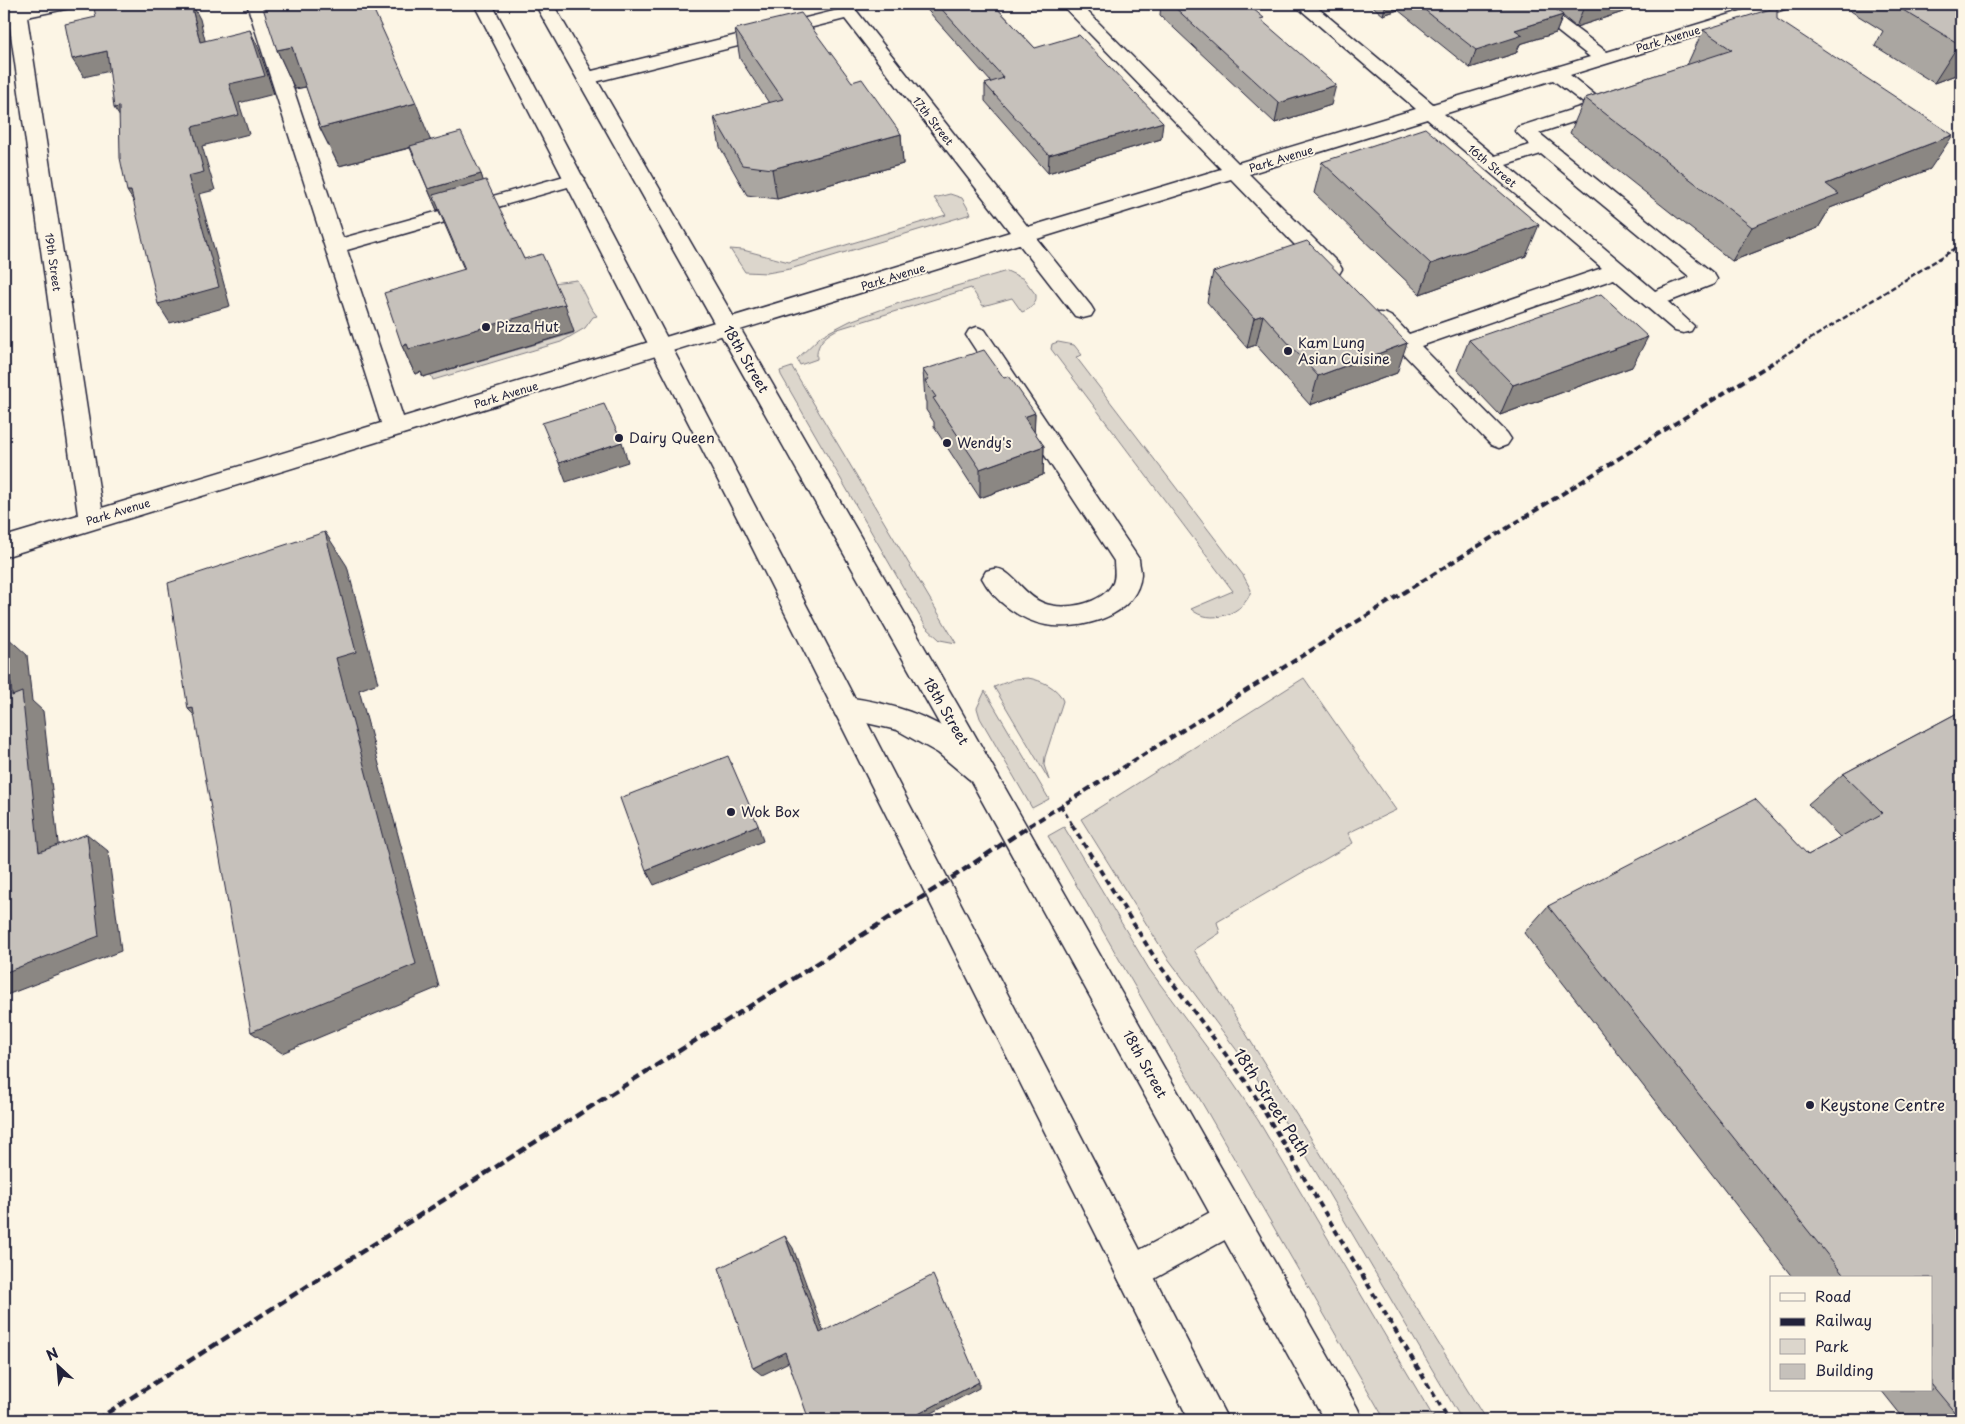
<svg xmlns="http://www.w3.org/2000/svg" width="1965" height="1424" font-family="'Playpen Sans',sans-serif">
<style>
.green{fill:#dcd6cc;stroke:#7f7c84}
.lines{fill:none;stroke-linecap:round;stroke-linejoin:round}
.minor-casing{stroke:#22223b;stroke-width:3}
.major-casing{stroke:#22223b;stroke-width:3}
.path-far1{stroke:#22223b;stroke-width:3;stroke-dasharray:4.5 4;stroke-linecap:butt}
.path{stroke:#22223b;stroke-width:4;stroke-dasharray:6 4.5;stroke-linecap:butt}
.minor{fill:#fcf5e5;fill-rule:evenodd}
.major{fill:#fcf5e5;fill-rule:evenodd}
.rail-far2{stroke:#22223b;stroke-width:2.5;stroke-dasharray:5.5 2.5;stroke-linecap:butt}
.rail-far1{stroke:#22223b;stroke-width:4;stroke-dasharray:7 4;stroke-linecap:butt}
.rail{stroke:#22223b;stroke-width:4.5;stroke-dasharray:9 4.5;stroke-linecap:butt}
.wall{fill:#aaa6a1;stroke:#22223b}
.shaded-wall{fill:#8b8783;stroke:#22223b}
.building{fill:#c6c1bb;stroke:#22223b}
.poi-dot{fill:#22223b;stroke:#fcf5e5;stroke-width:2}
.labels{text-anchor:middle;stroke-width:4;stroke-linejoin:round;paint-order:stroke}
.far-street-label{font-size:11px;fill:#22223b;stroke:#fcf5e5}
.poi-label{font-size:14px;fill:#22223b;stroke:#fcf5e5;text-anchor:start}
.street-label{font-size:14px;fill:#22223b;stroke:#fcf5e5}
.near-street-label{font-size:16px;fill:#22223b;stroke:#fcf5e5}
.near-poi-label{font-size:16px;fill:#22223b;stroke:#fcf5e5;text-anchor:start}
</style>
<rect width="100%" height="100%" fill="#fcf5e5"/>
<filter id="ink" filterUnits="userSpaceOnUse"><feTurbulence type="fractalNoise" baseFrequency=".02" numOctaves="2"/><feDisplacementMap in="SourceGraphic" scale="10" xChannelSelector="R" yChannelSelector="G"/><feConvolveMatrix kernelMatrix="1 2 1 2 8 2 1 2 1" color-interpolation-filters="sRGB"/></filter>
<g filter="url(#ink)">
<g class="green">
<path d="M950,194L962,198L971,214L790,269L767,273L745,272L730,249L743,250L789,262L946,215L934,198Z"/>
<path d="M1007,271L1024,279L1036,295C1037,305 1030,309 1022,312L1012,298L983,306L971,288L838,329C824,336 816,344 817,359L800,365L797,359L821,336L850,321L902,302Z"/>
<path d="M577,280L591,308L597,316L593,317L585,328L561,342L433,380L431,375L574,333L552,283Z"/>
<path d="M1058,342L1074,345L1082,355L1076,357L1243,575L1251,590C1246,614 1209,626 1191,609L1233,591L1051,349L1052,344Z"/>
<path d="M792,367L956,643L940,640L926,627L781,375L780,371Z"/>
<path d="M1028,678C1041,680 1059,688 1063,701L1045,757L1044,765L1049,780L994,687L1015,679Z"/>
<path d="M1304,678L1396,810L1348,833L1353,843L1217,922L1220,933L1194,950L1486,1420H1462L1307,1157L1253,1072L1167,957L1081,819Z"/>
<path d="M985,691L1049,799L1032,808L980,718L977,708Z"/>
<path d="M1064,827L1149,969L1231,1080L1258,1120L1435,1420H1385L1048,836Z"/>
</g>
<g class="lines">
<g class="minor-casing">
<g id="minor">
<path d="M7,4H25V6L39,4H73L70,8L27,17L102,508L381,423L247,4H265L343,238L575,173L582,175L585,179L582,183L347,250L403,417L1010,232L845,19L587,84L580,82L578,78L580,74L838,10L833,4H851L1028,227L1221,169L1061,4H1080L1238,163L1416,109L1294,4H1313L1433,104L1590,57L1523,4H1543L1607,52L1764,4H1791L1788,8L1570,75L1610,107L1607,111L1539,133L1714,274L1717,279L1714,284L1668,302L1694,326L1691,331L1683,333L1675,331L1614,279L1421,346L1507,433L1511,439L1507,445L1499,448L1491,445L1370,319L1373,314C1390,309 1398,323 1409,334L1602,268L1427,119L1249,174L1339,264L1342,269L1339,274L1331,276L1323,274L1231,179L1037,239L1091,306L1094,311L1091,316L1083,318L1075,316L1019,244L4,557V537L78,515L9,20L4,21V11L8,10ZM1553,80L1586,105L1518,127L1515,131L1530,145L1495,156L1444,114ZM1541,154L1690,277L1655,291L1506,165Z"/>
<path d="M977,327L985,330L1139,559C1139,564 1141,569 1141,574C1138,617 1079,631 1046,625C1020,620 994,601 982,578L986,571C992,569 998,567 1004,571C1018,580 1026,596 1043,603C1063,611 1102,605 1113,583C1116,576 1114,568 1114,561L966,335L969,330Z"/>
<path d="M846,697C890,703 931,715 967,743C977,751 987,758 993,770L989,779L979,782L969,779L938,753L897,730L836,716L832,708L836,700Z"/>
<path d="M1231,1201L1243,1206L1248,1218L1243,1230L1145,1284L1133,1290L1121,1284L1115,1272L1121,1260Z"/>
</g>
</g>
<g class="major-casing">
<g id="major">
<path d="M474,4H492L768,531L1228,1420H1189L744,531Z"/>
<path d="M535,4H553L960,709L1357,1407L1363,1420H1324L940,725Z"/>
</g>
</g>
<path class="path-far1" d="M1061,806L1073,826"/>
<path class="path" d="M1072,825L1158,963L1249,1086L1449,1420"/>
<use href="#minor" class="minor"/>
<use href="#major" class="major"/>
<path class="rail-far2" d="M1775,361L1961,245"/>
<path class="rail-far1" d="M1029,826L1777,360"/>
<path class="rail" d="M96,1420L938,887L1031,825"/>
</g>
<g class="wall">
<path d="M922,4H997L994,5L1035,48L1161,139L1048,173L985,101V84L991,82Z"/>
<path d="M1161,4H1247L1331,105L1275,123L1160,15Z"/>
<path d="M1370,4H1648L1576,27L1563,16L1556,33L1520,44L1516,53L1470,68L1398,10L1383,15Z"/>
<path d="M1853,4H1961V73L1934,83L1875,46L1883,31L1849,10Z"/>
<path d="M1777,19L1930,169L1830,208L1818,228L1732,261L1570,133L1585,98L1687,65L1703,30Z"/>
<path d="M735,29L852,82L901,134L903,164L777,199L747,195L720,147L714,117L769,103L740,59Z"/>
<path d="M277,50L431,140L481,174L483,181L524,259L574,332L423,377L421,372L415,374L402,346L464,269L438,209L437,210L410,148L339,166L320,128L306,87L295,89Z"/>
<path d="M1322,162L1526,256L1420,294L1314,193Z"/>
<path d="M1213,272L1397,373L1310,405L1256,345L1247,348L1207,302Z"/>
<path d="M1469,340L1632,367L1500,415L1457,370Z"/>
<path d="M923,370L1004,378L1035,413L1034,432L1044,446L1043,475L980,498L934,427V422L926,410V402L925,400Z"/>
<path d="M1961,711V1420H1905L1881,1390H1931V1278H1793L1524,933L1548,906L1808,855L1840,837L1808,804L1843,774Z"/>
</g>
<g class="shaded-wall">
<path d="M158,4H163L169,26L159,7Z"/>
<path d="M191,4H192L200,19L210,61L200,42Z"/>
<path d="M1386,4H1399L1398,10L1383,15Z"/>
<path d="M1599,4H1648L1576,27L1583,9Z"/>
<path d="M1563,15L1556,33L1520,44L1516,53L1470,68L1476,50L1515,30Z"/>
<path d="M250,30L259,49L274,94L239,103L249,134L202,146L215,190L199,194L230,306L170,323L158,304L188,176L192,127Z"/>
<path d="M1961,43V73L1934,83L1959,44Z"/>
<path d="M292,47L310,86L295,89L277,50Z"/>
<path d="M107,51L118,69L84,77L72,59Z"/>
<path d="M1336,85L1331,105L1275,123L1279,103Z"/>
<path d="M416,103L431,142L339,166L320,128Z"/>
<path d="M119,107L126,126L114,108Z"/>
<path d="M1163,122L1161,139L1048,173L1049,155Z"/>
<path d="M901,134L903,164L777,199L772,169Z"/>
<path d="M1953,135L1930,169L1830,208L1818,228L1732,261L1752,227L1826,184Z"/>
<path d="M481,174L488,195L437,210L428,189Z"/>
<path d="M127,191H131L139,210Z"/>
<path d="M1539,225L1526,256L1420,294L1431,264Z"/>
<path d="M565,304L574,332L423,377L421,372L415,374L402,346Z"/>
<path d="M1263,315L1256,345L1247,348L1254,318Z"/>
<path d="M1648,337L1632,367L1500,415L1513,385Z"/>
<path d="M1407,343L1397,373L1310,405L1318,376Z"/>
<path d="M1035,413L1034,442L1024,417Z"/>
<path d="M622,442L628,462L566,482L559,463Z"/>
<path d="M1044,446L1043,475L980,498V469Z"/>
<path d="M325,532L347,566L378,683L359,690L439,987L282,1053L251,1032L336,658Z"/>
<path d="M6,636L27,655L32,701L43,711L61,869L39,852L12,696Z"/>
<path d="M193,708L217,739L188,709Z"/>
<path d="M758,825L763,841L654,885L646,870Z"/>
<path d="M87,834L108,851L121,951L4,996V973Z"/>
<path d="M785,1236L793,1248L827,1341L820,1333Z"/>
<path d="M785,1352L793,1360L762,1375L753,1368Z"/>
<path d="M979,1382V1388L919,1420H907Z"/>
</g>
<g class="building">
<path d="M93,4H158L159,7L174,4H191L200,42L250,30L265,76L229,84L239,115L192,127L204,172L188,176L219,287L158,304L131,191H127L120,158L119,107L114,108L107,51L72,59L65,24L96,17Z"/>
<path d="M267,4H371L416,103L320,128L292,47L277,50L262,5Z"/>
<path d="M937,4H993L1035,48L1079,35L1163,122L1049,155L985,84L1004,78Z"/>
<path d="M1171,4H1247L1264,18L1260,19L1336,85L1279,103Z"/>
<path d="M1417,4H1549L1563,15L1515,30L1523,35L1476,50Z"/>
<path d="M1576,4H1599L1583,9Z"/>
<path d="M1907,4H1961V43L1959,44L1898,7Z"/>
<path d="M1777,7V19L1953,135L1826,184L1839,194L1752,227L1585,98L1732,50L1703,30Z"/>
<path d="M801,13L852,82L862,79L901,134L772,169L742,165L714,117L783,99L735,29Z"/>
<path d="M1425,128L1539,225L1431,264L1322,162Z"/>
<path d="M461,132L481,174L428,189L410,146Z"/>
<path d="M486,180L524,259L542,254L565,304L409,349L407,344L402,346L384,293L465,269L433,195Z"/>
<path d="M1307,241L1407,343L1318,376L1263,315L1254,318L1213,272Z"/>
<path d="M1601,294L1648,337L1513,385L1469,340Z"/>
<path d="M984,350L1004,378L1009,376L1035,413L1024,417L1044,446L980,469L933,398L936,397L925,381L929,379L923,370Z"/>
<path d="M604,404L622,442L559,463L542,423Z"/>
<path d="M325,532L356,652L336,658L416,964L251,1032L193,708L188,709L168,583Z"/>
<path d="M4,636H6L12,696L22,692L39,852L87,834L99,936L4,973Z"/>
<path d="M1961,711V1420L1931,1384V1278H1846L1548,906L1755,799L1808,855L1883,813L1843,774Z"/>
<path d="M728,756L758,825L646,870L620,798Z"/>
<path d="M785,1236L820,1333L933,1275L979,1382L907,1420H809L785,1352L753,1368L719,1268Z"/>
</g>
</g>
<g class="poi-dot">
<circle cx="486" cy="327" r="5"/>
<circle cx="1288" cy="351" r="5"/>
<circle cx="619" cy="438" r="5"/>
<circle cx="947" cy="443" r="5"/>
<circle cx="731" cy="812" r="5"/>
<circle cx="1810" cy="1105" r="5"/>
</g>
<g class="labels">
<g class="far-street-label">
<text transform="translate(1668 39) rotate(-17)" y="4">Park Avenue</text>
<text transform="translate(933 121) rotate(52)" y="4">17th Street</text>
<text transform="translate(1281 159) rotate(-17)" y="4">Park Avenue</text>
<text transform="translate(1492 166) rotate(40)" y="4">16th Street</text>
<text transform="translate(53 262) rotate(82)" y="4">19th Street</text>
<text transform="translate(893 277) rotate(-17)" y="4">Park Avenue</text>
<text transform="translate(506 395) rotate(-17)" y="4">Park Avenue</text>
<text transform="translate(118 512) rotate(-17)" y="4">Park Avenue</text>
</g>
<g class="poi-label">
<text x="496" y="332">Pizza Hut</text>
<text x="1298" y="348">Kam Lung<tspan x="1298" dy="16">Asian Cuisine</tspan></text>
<text x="629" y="443">Dairy Queen</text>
<text x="957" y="448">Wendy's</text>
<text x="741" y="817">Wok Box</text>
</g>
<g class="street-label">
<text transform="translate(746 359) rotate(60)" y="5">18th Street</text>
<text transform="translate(946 711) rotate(60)" y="5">18th Street</text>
<text transform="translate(1145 1064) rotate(61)" y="5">18th Street</text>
</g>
<g class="near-street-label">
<text transform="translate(1272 1102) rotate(57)" y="6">18th Street Path</text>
</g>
<g class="near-poi-label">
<text x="1820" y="1111">Keystone Centre</text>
</g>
</g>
<rect width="1965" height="1424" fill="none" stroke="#fcf5e5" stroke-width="20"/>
<rect x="10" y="10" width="1945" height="1404" fill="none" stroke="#22223b" stroke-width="2" filter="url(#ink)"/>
<rect x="1770" y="1276" width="162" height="115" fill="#fcf5e5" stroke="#a5a1a1"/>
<rect x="1780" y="1293" width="25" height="8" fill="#fcf5e5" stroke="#a5a1a1"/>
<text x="1815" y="1302" font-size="15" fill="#22223b">Road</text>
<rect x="1780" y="1318" width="25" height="8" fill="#22223b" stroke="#a5a1a1"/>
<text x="1815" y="1326" font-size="15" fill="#22223b">Railway</text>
<rect x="1780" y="1339" width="25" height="15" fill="#dcd6cc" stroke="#a5a1a1"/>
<text x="1815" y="1352" font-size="15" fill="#22223b">Park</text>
<rect x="1780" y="1364" width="25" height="15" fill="#c6c1bb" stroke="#a5a1a1"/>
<text x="1815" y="1376" font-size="15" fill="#22223b">Building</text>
<g transform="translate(58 1366) rotate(334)" stroke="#fcf5e5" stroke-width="4" paint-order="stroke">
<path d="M0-4L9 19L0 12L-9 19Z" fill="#22223b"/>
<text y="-8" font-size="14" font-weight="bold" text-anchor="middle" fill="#22223b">N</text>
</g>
</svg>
